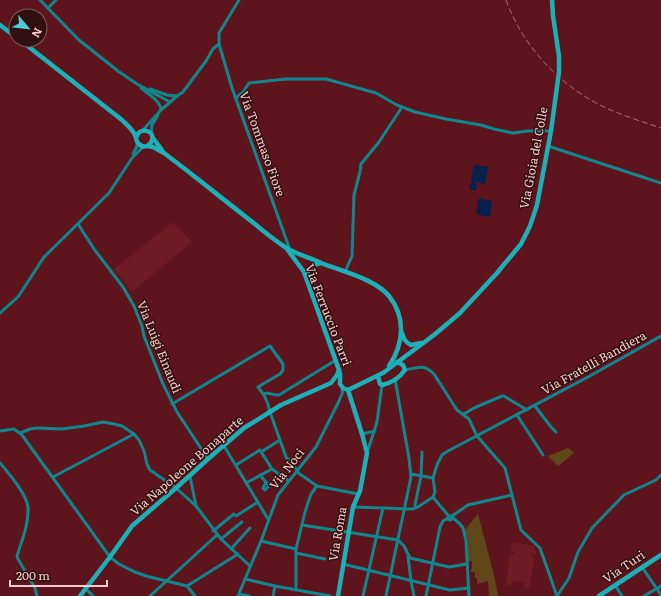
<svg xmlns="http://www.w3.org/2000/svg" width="661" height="596" font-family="Literata,serif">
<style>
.built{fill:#6e1b23}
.green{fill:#5f471a}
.water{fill:#06214e}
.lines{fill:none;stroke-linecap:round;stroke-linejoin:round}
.street{stroke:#0f878d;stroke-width:3}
.secondary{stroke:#1cb1b8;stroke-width:4.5}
.rail{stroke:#a86c70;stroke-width:1;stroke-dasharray:6 3;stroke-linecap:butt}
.labels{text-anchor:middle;stroke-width:3;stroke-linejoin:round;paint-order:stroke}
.street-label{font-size:12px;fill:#facccb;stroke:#301011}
</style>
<rect width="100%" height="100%" fill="#5e141c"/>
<g class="built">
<path d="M173,222L192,242L132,292L114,269Z"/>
<path d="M512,542L535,546V550H536V554H531V556L533,557L534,561L529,588H524L525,582L512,581L511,586L506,585L510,554H514L515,552L510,551Z"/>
</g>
<g class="green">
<path d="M568,448L570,449L574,453L558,466L548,456Z"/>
<path d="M478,514L495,579L498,596H489L488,581L477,584V578H475V572H471V569H472V561H468L467,537L464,531Z"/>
</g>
<g class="water">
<path d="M474,165L488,167L485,184L475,182L477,185V188L475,190H472L470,189L469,186L470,184L472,182L470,181H471Z"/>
<path d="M479,198L492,201L490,217L476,214Z"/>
</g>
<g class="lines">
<g class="street">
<path d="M40,0L79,40L118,71L137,84L170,102"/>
<path d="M239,0L219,33V44L232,88L290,250"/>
<path d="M48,8L56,0"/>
<path d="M141,88C148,94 160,100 161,110"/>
<path d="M150,89L167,95L177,96"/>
<path d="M236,98L243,92L249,83L286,79H326L376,93L397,105L415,112L446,119L481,125L494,129L513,133L528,131H551"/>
<path d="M143,130L161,110L177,96L183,92L206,61L213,49L219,44"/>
<path d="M151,133L152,125L158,115"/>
<path d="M548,146L661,183"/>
<path d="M133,154L137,146V143"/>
<path d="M78,224L94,249L123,287L134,306L142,326L144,336L163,384L177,412L208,459"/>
<path d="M345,272L352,256L354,195L360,172L361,164L379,142L402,107"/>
<path d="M0,313L18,297L44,257L109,193L132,158L144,146"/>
<path d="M405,370C419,367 424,364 434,374L457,410L469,419L477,436L505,468L521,530L540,548L557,596"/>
<path d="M263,394C270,391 271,396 279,395L336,360"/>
<path d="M172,404L270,346L283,364V370L280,374L258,387L264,395L268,404L270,412L286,457L298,471"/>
<path d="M535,406L551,427L556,432"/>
<path d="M464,414L474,408L502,396H504L527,410"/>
<path d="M517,415L543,455"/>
<path d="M0,431L14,429L22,435L110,557L119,564L135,572L146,576L187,586L195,596"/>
<path d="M20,433L30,429L37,428L62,429L84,426L103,422L114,424L122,426L134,434L139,440L144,451L147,464L150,470L176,488L196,506L190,476"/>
<path d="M362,434L375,431"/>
<path d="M224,446L268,519"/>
<path d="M261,452L280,440"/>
<path d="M367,453L377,422L382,385"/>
<path d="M0,463C8,472 27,495 28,507C29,524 22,540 17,556L18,559L35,588L37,596"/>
<path d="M236,465L260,450L272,469L289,481"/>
<path d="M297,472L317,486L358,494"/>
<path d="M411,474L433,478"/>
<path d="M260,475L269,486L265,490L263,488L266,482"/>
<path d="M53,477L134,434"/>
<path d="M246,483L272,469"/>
<path d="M415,505L421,476L422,452"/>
<path d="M196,506L221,539L250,566"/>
<path d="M353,507L412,509L418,507L433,497"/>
<circle cx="450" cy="518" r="2"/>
<path d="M236,516L258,502"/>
<path d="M449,516L447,514L433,497L435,492L433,478L437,465L442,455L448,451L588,377L661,336"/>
<path d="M452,516L468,505L512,495"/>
<path d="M452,517L460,524L463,528L466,541L469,596"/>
<path d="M302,525L398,540L404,546L410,558L449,567L467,564"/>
<path d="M213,531L234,514"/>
<path d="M221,539L242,522"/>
<path d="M261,541L296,549"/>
<path d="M231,549L250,528"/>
<path d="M296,553L325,559"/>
<path d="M408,556L411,581L414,596"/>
<path d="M343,564L450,590L469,588"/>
<path d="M642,567L661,595"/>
<path d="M245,579L275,586L330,596"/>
<path d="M615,585L622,596"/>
<path d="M187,586L238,554"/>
<path d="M86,589L93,596"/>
<path d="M296,590V549L305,512L311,494L317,486"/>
<path d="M239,594L249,596"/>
<path d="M150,596L217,535"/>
<path d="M238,596L261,541L278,495L316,447L339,401L342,394L343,387"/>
<path d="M273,596L275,586"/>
<path d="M363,596L383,508"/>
<path d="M386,596L411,477L409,458L395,379"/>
<path d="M426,596L440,527L443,521L448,518"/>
<path d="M557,596L569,578L578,552L592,528L624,495L656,480L661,475"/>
<path d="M644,596L661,586"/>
</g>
<g class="secondary">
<path d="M0,25L16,37"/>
<path d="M20,40L122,120C127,125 132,129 135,135C136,137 136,141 138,143C145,152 156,142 151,133C144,128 138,131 136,138"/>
<path d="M153,138L162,150"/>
<path d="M148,146L153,147L164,153C192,174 219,196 246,217C259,227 271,238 285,247C293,253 311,258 321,263C341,271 375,279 389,296C406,317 404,344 389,366"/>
<path d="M287,249L304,272L339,370L340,374V384L343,388L348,390"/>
<path d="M307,279L308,271L313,265L321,263"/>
<path d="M402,333C404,339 405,342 411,345L421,343"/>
<path d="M378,376L380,384L382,385C391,383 400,377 405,370L403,365L397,362"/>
<path d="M348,390L383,373L434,335L460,313L497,273L521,244L530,226L537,205L551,131L559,72V56L553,16L552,0"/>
<path d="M80,596L110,557L132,526L176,488L208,459L244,428L281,405L331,383L337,375L339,370"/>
<path d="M338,596L353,507L360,491L367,453L362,434L348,390"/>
<path d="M599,596L661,555"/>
</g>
<path class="rail" d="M506,0C523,47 561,87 606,108C624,116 643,122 661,128"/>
</g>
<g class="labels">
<g class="street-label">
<text transform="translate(262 144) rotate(70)" y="4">Via Tommaso Fiore</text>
<text transform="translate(534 158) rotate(-79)" y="4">Via Gioia del Colle</text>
<text transform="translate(328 315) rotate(69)" y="4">Via Ferruccio Parri</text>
<text transform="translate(159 347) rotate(68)" y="4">Via Luigi Einaudi</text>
<text transform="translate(594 363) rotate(-29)" y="4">Via Fratelli Bandiera</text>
<text transform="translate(187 466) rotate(-41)" y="4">Via Napoleone Bonaparte</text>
<text transform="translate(287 469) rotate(-52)" y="4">Via Noci</text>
<text transform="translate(338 534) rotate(-80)" y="4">Via Roma</text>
<text transform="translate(624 567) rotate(-34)" y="4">Via Turi</text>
</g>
</g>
<g transform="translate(28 28) rotate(118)"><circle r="19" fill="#301011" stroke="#815b5b"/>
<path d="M0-3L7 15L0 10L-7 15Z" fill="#51ccd2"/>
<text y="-6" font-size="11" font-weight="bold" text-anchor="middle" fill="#facccb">N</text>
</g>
<path d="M10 580v6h97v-6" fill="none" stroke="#facccb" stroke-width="2"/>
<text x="16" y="580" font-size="12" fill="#facccb" stroke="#301011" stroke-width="3" paint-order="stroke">200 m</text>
</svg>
